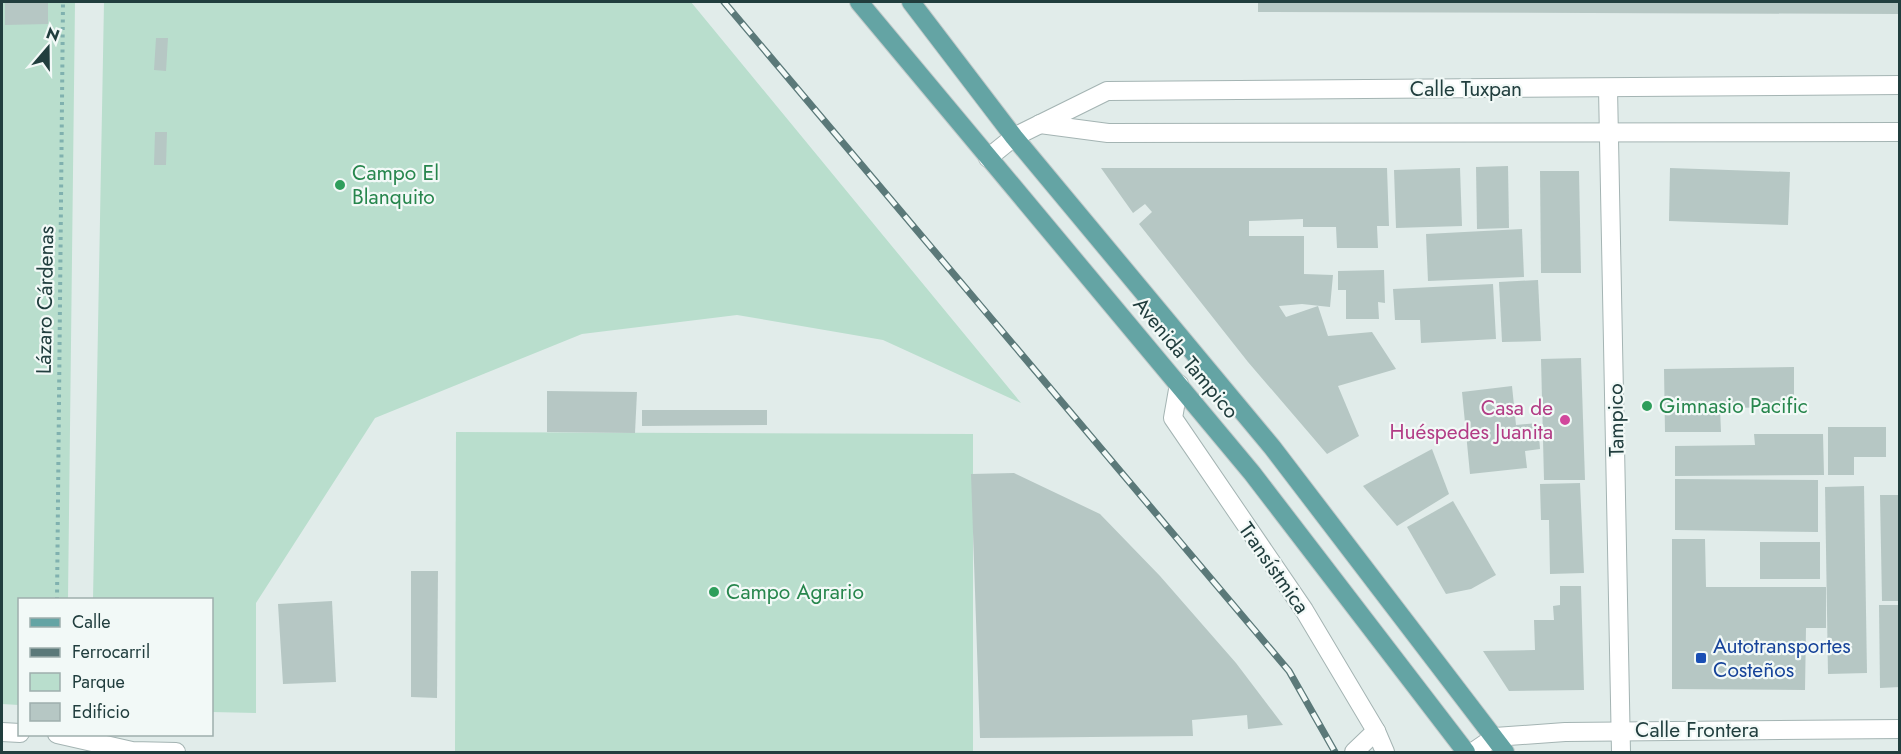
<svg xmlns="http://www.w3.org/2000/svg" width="1901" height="754" font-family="Jost,sans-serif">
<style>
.green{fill:#b9decd}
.building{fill:#b6c7c4}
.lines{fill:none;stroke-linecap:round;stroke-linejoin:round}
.minor-casing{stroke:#a4b4b3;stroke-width:20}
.primary-casing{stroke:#c1c9c9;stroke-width:20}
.path{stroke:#80b1af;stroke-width:4;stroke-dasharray:3 4.5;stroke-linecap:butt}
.minor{stroke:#fff;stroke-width:18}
.primary{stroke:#64a4a4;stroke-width:18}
.rail-casing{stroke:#5b7979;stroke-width:7}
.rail{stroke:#f2f9f7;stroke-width:4.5;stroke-dasharray:14;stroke-linecap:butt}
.leisure-dot{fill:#2e9e5b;stroke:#f2f9f7;stroke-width:2}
.hotel-dot{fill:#d1479c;stroke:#f2f9f7;stroke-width:2}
.transit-dot{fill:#1a4fb4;stroke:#f2f9f7;stroke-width:2}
.labels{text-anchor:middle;stroke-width:4.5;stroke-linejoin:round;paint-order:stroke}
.street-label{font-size:21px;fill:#213e3e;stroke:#f2f9f7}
.leisure-label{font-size:21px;fill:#27864d;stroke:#f2f9f7;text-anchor:start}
.hotel-label{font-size:21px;fill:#b23c85;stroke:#f2f9f7;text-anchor:end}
.transit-label{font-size:21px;fill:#164399;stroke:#f2f9f7;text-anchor:start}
</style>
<rect width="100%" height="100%" fill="#e1ecea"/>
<g class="green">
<path d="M2,2H75L68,599L20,600L19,705L2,704Z"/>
<path d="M104,2H691L1021,403L883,340L737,315L582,334L375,418L256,603V713L212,712V600H93Z"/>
<path d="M456,432L973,434V752L455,751Z"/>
</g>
<g class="building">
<path d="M5,2H48V24L5,25Z"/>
<path d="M1258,2H1900V14L1258,12Z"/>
<path d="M156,38H168L166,71L154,70Z"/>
<path d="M155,132H167L166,165H154Z"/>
<path d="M1508,166L1509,228L1477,229L1476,167Z"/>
<path d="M1101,168H1387L1389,226H1377L1378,248H1337L1336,227H1303V219L1249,221V236H1304V274L1333,275L1330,307L1302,304L1279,306L1286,317L1318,306L1328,336L1372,332L1396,369L1338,386L1359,436L1327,454L1248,362L1139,224L1152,212L1145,204L1133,213Z"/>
<path d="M1460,168L1462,226L1396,228L1394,170Z"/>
<path d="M1670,168L1790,172L1788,225L1669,221Z"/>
<path d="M1540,171H1579L1581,273H1541Z"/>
<path d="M1522,229L1524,277L1428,281L1426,234Z"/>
<path d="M1384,270L1385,303L1378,302L1379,319H1346V290H1338V271Z"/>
<path d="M1538,280L1541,341L1502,342L1499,282Z"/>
<path d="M1493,284L1496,339L1421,343L1420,320H1395L1393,289Z"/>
<path d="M1581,358L1585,480H1544L1541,359Z"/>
<path d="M1794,367V407L1720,408L1721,432H1665L1664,369Z"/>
<path d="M1512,386L1516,425L1538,423L1540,449L1525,451L1527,468L1470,474L1462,392Z"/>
<path d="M547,391L637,392L635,433L547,432Z"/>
<path d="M642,410H767V425L642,426Z"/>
<path d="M1828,427H1886V457H1854V475H1828Z"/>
<path d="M1754,434H1823L1824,475L1675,476V446L1755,445Z"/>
<path d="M1432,449L1449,494L1397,526L1363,486Z"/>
<path d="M1014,473L1100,514L1160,576L1236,663L1283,725L1248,729L1247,715L1192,720L1193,736L980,738L971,474Z"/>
<path d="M1675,479L1818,480V532L1675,530Z"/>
<path d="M1580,483L1584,573L1550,574L1549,520H1541L1540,484Z"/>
<path d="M1864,486L1867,673L1828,674L1825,487Z"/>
<path d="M1880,495H1900V601H1882Z"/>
<path d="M1453,501L1496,575L1471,589L1446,594L1407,527Z"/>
<path d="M1672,539H1705L1706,587H1826V628H1806L1805,690L1672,689Z"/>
<rect x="1760" y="542" width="60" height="37"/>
<path d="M411,571H438L437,698L411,697Z"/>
<path d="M1560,586H1581L1584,690L1509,691L1483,651L1535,650L1534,620H1554L1553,606L1560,605Z"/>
<path d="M332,601L336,682L283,684L278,604Z"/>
<path d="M1879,605H1900V687L1880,688Z"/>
</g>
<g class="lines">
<g class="minor-casing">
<g id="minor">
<path d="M1608,88L1621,752"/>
<path d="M1040,124L1108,133L1900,132"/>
<path d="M988,158L1014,137L1107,91L1900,85"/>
<path d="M1179,384L1173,418L1304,610L1376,731L1385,752"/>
<path d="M2,732L20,733"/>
<path d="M57,734L132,751L176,752"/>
<path d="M1354,752L1376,731"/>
<path d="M1473,752L1495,737L1565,732L1900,729"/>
</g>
</g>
<g class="primary-casing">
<g id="primary">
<path d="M859,2L1252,473L1466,752"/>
<path d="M911,2L1014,137L1272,447L1505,752"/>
</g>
</g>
<path class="path" d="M57,600L63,2"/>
<use href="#minor" class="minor"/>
<use href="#primary" class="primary"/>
<g class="rail-casing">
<path id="rail" d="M724,2L1289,671L1335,752"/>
</g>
<use href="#rail" class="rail"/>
</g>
<g class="leisure-dot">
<circle cx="340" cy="185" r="6"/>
<circle cx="1647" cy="406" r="6"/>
<circle cx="714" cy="592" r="6"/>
</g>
<circle class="hotel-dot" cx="1565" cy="420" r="6"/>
<rect class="transit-dot" x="1695" y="652" width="12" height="12" rx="3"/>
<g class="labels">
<g class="street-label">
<text x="1466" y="96">Calle Tuxpan</text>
<text transform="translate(45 300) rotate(-89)" y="7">Lázaro Cárdenas</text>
<text transform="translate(1186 358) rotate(50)" y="7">Avenida Tampico</text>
<text transform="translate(1616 420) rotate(-91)" y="7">Tampico</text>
<text transform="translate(1274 568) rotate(55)" y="7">Transístmica</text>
<text x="1697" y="737">Calle Frontera</text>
</g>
<g class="leisure-label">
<text x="352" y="180">Campo El<tspan x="352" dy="24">Blanquito</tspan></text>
<text x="1659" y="413">Gimnasio Pacific</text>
<text x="726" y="599">Campo Agrario</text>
</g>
<g class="hotel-label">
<text x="1553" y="415">Casa de<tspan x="1553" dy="24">Huéspedes Juanita</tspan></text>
</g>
<g class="transit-label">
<text x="1713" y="653">Autotransportes<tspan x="1713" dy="24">Costeños</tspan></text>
</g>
</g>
<rect width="1901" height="754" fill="none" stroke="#213e3e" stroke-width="6"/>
<rect x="18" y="598" width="195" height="138" fill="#f2f9f7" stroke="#9eaead" stroke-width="1.5"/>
<rect x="30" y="618" width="30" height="9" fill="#64a4a4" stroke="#9eaead" stroke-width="1.5"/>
<text x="72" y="628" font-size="18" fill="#213e3e">Calle</text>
<rect x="30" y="648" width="30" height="9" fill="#5b7979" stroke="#9eaead" stroke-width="1.5"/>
<text x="72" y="658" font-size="18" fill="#213e3e">Ferrocarril</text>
<rect x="30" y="673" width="30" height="18" fill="#b9decd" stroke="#9eaead" stroke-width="1.5"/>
<text x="72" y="688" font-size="18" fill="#213e3e">Parque</text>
<rect x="30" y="703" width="30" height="18" fill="#b6c7c4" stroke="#9eaead" stroke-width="1.5"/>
<text x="72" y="718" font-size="18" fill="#213e3e">Edificio</text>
<g transform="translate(48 48) rotate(20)" stroke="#f2f9f7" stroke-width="4.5" paint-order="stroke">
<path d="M0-4.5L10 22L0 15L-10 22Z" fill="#213e3e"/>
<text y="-9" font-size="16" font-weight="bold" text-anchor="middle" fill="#213e3e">N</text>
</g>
</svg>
